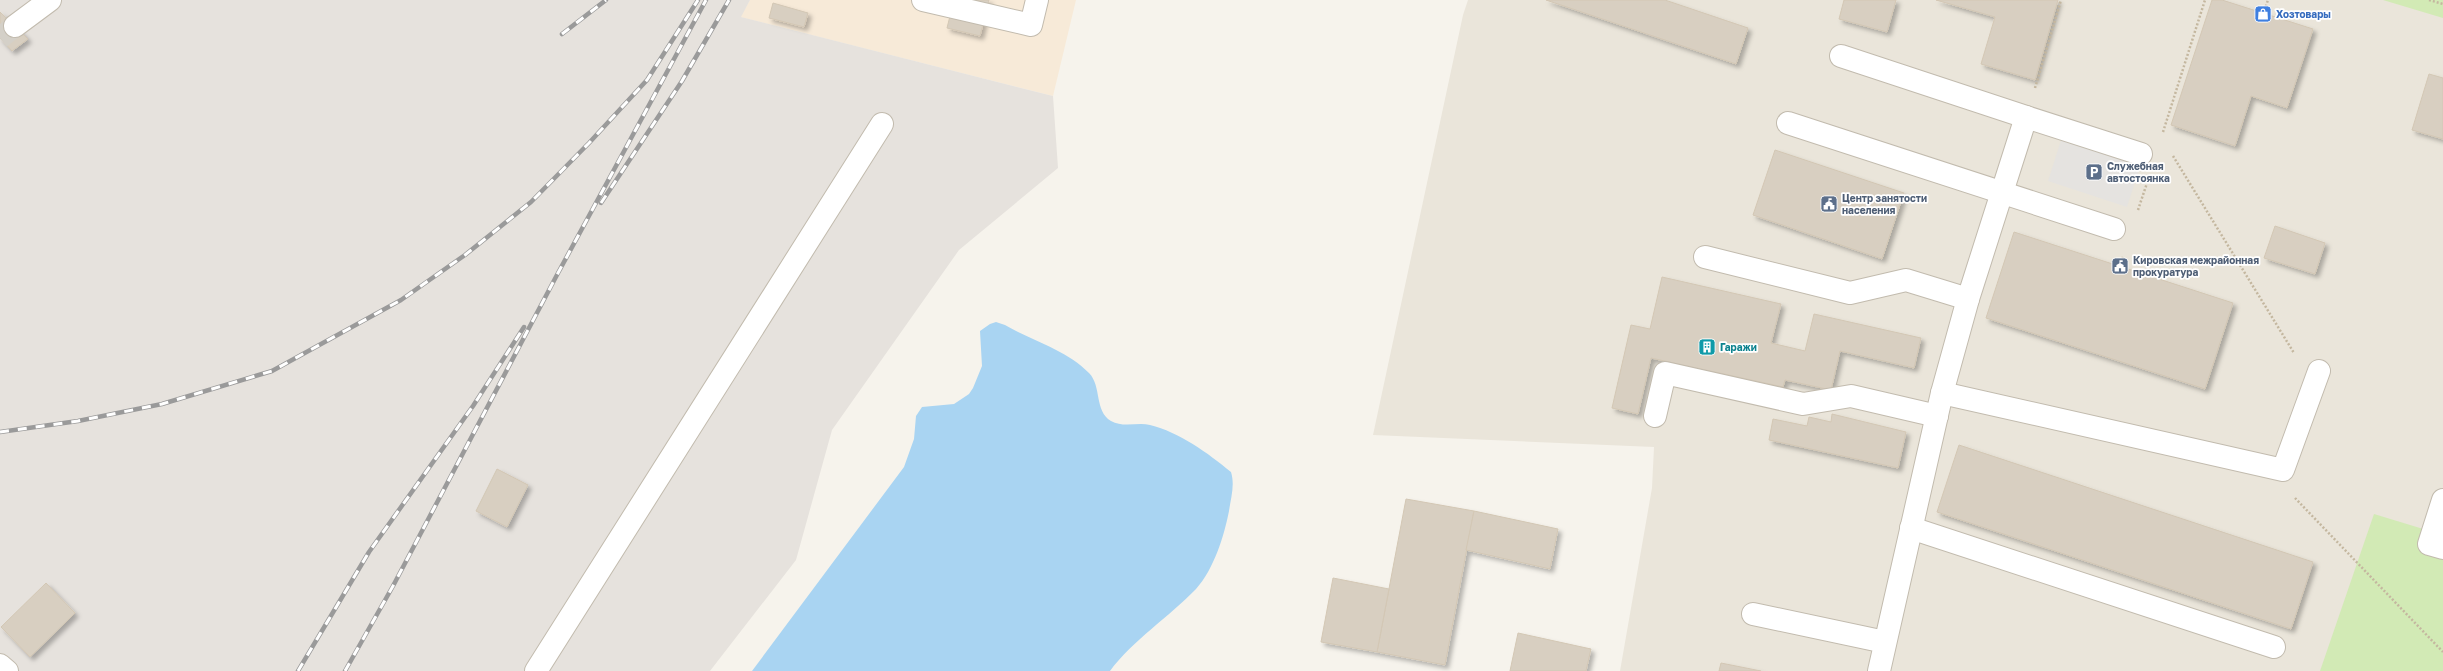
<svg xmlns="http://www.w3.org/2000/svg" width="2443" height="671" font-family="'Golos Text',sans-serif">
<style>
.residential{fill:#eae5da}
.commercial{fill:#f7ead8}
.industrial{fill:#e6e2dd}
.green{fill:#d2eab5}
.parking{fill:#e5e3e0}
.water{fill:#a9d4f2}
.building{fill:#d8cfc1;stroke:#d3c7b4;filter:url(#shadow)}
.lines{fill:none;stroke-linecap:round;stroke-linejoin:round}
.minor-tunnel{stroke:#d4d0c8;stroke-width:22;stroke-dasharray:22 11;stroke-linecap:butt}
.minor-casing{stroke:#c2bbae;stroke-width:24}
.path{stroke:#c4b79f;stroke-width:2.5;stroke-dasharray:2 2;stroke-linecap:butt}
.minor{stroke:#fff;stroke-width:22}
.rail-casing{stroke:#9a9a9a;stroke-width:4.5}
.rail{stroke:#fff;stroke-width:3;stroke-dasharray:9;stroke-linecap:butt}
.labels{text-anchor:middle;stroke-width:3.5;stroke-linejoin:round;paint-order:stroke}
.shop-label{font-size:10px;font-weight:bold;fill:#366cbe;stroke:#fff;text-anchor:start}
.service-label{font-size:10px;font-weight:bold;fill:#4e5e75;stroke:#fff;text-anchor:start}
.culture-label{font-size:10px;font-weight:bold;fill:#0d838f;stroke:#fff;text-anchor:start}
</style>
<defs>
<filter id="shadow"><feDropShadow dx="3.5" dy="3.5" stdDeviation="2" flood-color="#0004"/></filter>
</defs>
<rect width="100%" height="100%" fill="#f6f3ec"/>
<path class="residential" d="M1468,0H2443V671H1620L1652,488L1654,447L1373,435L1463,15Z"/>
<path class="commercial" d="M750,0H1076L1053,96L740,17Z"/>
<path class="industrial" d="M0,0H750L741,17L1053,96L1058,168L959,250L832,430L796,560L710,671H0Z"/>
<g class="green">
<path d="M2383,0H2443V18Z"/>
<path d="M2374,514L2443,535V671H2320Z"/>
</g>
<path class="parking" d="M2062,137L2141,163L2127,207L2048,181Z"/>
<path class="water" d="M996,322L1005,325C1032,341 1067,350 1089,373C1102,386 1094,411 1111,421C1123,428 1138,422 1150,425C1179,432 1208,453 1231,472C1235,485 1231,497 1229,511C1224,536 1214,569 1196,589C1168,618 1134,639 1110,671H752L904,467L914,439L916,416L922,407L954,404L969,394L973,388L982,366L980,331L990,324Z"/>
<g class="building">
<path d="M954,0H989L980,36L947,28Z"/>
<path d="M1546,0H1665L1748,28L1736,64Z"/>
<path d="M1844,0H1896L1887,32L1839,19Z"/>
<path d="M1936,0H2058L2035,80L1981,64L1995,17Z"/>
<path d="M2212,0H2222L2313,29L2287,108L2251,96L2235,146L2171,125Z"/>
<path d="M773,3L808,13L804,27L769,18Z"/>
<path d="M0,12L28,39L12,51L0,38Z"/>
<path d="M2429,74L2443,78V139L2412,130Z"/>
<path d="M1775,150L1904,193L1882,259L1753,215Z"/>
<path d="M2275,226L2325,243L2315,274L2264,258Z"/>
<path d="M2014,232L2233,303L2205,389L1986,318Z"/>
<path d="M1662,277L1781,304L1771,343L1805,351L1814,314L1921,338L1914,368L1840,351L1831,390L1785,380L1783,387L1651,358L1638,414L1612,408L1631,325L1650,329Z"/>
<path d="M1832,414L1906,432L1898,468L1769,440L1773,419L1807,426L1809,417L1831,422Z"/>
<path d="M1959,445L2313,562L2291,629L1937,512Z"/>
<path d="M497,469L528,485L507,527L476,511Z"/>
<path d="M1406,499L1474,511L1445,665L1377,652Z"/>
<path d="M1474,511L1558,529L1550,569L1466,550Z"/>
<path d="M1333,578L1389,589L1377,652L1321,642Z"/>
<path d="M46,583L75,613L30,657L1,627Z"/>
<path d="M1518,633L1591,649L1586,671H1510Z"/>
<path d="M1721,663L1761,671H1719Z"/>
</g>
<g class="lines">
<path class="minor-tunnel" d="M0,38L15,26"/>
<g class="minor-casing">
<g id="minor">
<path d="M923,0L1031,25L1037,0"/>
<path d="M15,26L50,0"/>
<path d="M1841,56L2026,117"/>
<path d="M1788,123L2114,229"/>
<path d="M1705,257L1850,293L1906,280L1968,299"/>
<path d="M1942,393L2283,470L2319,371"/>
<path d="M1655,416L1665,373L1803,404L1851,396L1937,416"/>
<path d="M2443,500L2429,544L2443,548"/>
<path d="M1911,528L2274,647"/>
<path d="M1753,614L1885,642"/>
<path d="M0,665L7,671"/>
<path d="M536,671L882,124"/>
<path d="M1879,671L1942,393L1968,299L2026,117L2141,154"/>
</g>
</g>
<g class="path">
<path d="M2429,0L2443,4"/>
<path d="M2263,14L2268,0"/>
<path d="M2035,88L2061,0"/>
<path d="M2163,132L2205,0"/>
<path d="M2173,156L2294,353"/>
<path d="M2138,210L2147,183"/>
<path d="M2120,266L2123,257"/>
<path d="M2295,498L2443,652"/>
</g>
<use href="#minor" class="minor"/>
<g class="rail-casing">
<g id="rail">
<path d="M562,34L606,0"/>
<path d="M601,203L682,81L729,0"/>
<path d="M0,432L78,421L162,404L272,371L401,300L465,255L531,202L589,143L647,80L698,0"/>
<path d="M298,671L369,552L473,406L524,327"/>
<path d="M345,671L393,586L558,273L706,0"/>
</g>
</g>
<use href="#rail" class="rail"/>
</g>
<defs>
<g id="shop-square" transform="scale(0.9)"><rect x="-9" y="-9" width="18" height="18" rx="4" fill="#3f7fe0" stroke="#fff"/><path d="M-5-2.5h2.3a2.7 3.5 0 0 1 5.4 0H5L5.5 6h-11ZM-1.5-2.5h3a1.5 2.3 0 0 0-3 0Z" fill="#fff"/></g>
<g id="parking-square" transform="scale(0.9)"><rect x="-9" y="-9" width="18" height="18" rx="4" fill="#5c6f8a" stroke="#fff"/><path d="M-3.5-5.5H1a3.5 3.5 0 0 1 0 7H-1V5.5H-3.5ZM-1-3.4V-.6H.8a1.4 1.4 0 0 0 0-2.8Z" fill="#fff"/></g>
<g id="civic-square" transform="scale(0.9)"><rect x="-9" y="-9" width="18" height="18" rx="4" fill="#5c6f8a" stroke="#fff"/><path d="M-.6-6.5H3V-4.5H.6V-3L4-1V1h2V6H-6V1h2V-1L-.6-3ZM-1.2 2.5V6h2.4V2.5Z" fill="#fff"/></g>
<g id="building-square" transform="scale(0.9)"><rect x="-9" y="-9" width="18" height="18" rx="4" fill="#0f9aa8" stroke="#fff"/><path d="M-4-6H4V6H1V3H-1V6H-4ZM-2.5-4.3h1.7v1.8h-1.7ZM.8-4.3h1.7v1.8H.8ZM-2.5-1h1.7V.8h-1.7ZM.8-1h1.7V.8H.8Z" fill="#fff"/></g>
</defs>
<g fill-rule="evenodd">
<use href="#shop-square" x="2263" y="14"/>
<use href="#parking-square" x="2094" y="172"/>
<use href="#civic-square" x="1829" y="204"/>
<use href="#civic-square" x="2120" y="266"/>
<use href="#building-square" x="1707" y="347"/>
</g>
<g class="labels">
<g class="shop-label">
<text x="2276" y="18">Хозтовары</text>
</g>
<g class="service-label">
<text x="2107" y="170">Служебная<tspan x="2107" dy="12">автостоянка</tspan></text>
<text x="1842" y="202">Центр занятости<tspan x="1842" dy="12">населения</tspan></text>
<text x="2133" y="264">Кировская межрайонная<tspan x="2133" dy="12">прокуратура</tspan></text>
</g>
<g class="culture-label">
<text x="1720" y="351">Гаражи</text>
</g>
</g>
</svg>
